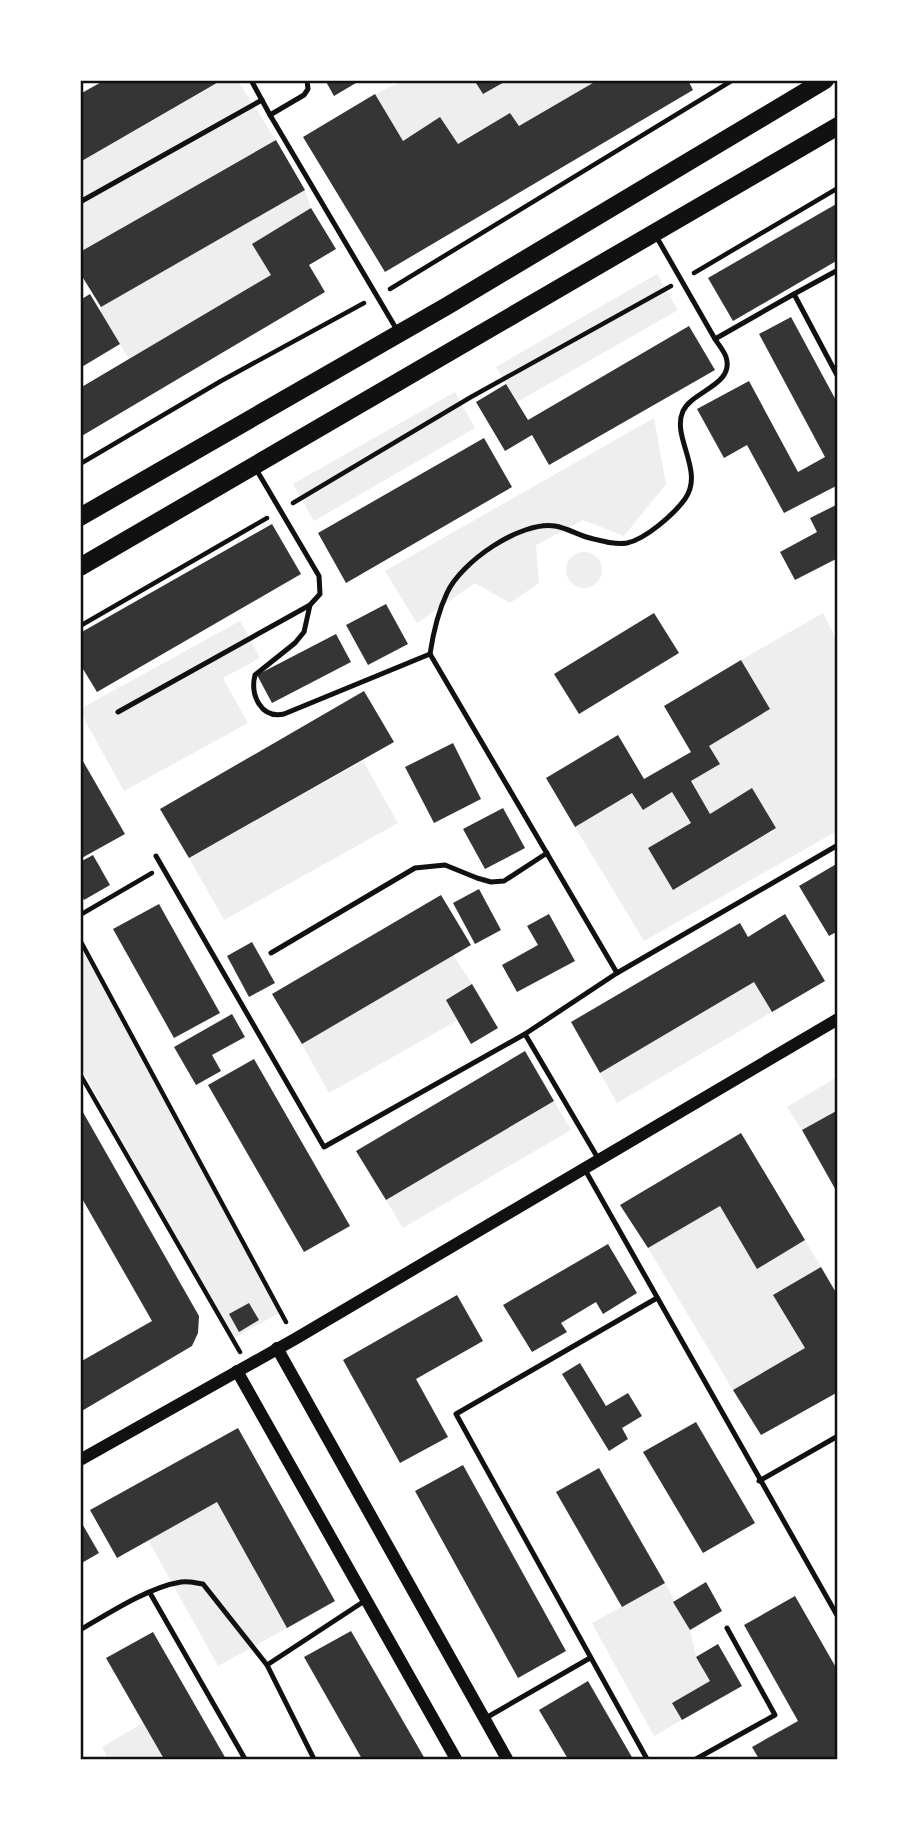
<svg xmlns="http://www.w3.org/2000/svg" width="918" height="1840" font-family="'Nunito Sans',sans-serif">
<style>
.green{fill:#eee}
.building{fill:#353535}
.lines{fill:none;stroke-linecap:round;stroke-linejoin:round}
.path{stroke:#111;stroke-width:4.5}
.service{stroke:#111;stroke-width:5}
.tertiary{stroke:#111;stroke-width:12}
.trunk{stroke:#111;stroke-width:18}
.neatline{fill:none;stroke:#111;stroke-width:2.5}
</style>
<rect width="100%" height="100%" fill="#fff"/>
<g class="green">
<path d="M222,81H238L276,140L81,252L80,162Z"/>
<path d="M403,81H474L483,94L508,81H598L519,126L510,113L458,144L440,117L403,141L375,94Z"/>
<path d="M305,190L311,208L252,244L271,275L129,359L101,314V307Z"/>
<path d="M657,274L678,310L517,402L496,367Z"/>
<path d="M455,392L475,428L314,521L293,484Z"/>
<path d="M654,418L666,484L624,536L583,520L536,545L539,583L510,603L475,583L417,623L385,571Z"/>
<circle cx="584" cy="570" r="18"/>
<path d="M823,613L837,641V831L644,941L575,827L632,793L643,810L672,792L691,823L648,848L673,890L776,829L752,789L710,814L691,781L720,764L709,746L770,709L741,660Z"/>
<path d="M240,621L260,658L223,678L248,723L124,791L81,713L80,709Z"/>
<path d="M363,761L398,823L224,920L189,858Z"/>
<path d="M80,946L282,1311L233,1339L81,1068Z"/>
<path d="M453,955L472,984L446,1000L458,1020L329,1093L302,1044Z"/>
<path d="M754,982L772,1012L617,1103L600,1073Z"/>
<path d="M837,1077V1110L802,1130L787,1107Z"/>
<path d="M554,1101L571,1130L403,1228L386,1200Z"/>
<path d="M720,1206L757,1268L805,1240L821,1267L774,1295L805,1348L733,1390L648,1248Z"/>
<path d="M217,1502L287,1628L218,1666L148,1540Z"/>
<path d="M665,1583L690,1630L696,1657L710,1681L672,1703L682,1720L654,1736L592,1623Z"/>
<path d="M143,1723L164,1759H108L102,1747Z"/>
</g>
<g class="building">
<path d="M105,80H222L80,162V94Z"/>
<path d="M325,80H361L334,96Z"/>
<path d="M474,80H508L483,94Z"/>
<path d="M598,80H688L693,90L385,272L303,137L375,94L403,141L440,117L458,144L510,113L519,126Z"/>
<path d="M276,140L305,190L101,307L80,273V252Z"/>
<path d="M838,203V260L733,321L708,278Z"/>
<path d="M311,208L336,249L309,265L325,292L80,437V388L271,275L252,244Z"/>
<path d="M90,294L120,344L80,368V300Z"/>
<path d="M791,317L838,404V485L784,513L747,445L724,458L697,409L749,381L798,472L825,457L759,334Z"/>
<path d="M689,326L715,370L549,465L532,435L505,451L476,402L506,384L528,420Z"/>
<path d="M484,438L512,487L346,583L318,533Z"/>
<path d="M838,504V558L795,580L780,552L817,532L810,518Z"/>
<path d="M272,524L301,574L97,692L80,664V633Z"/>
<path d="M386,604L408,644L368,665L346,625Z"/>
<path d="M654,613L679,653L579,714L554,674Z"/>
<path d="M336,634L351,662L272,703L257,675Z"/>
<path d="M741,660L770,709L709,746L720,764L691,781L710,814L752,788L776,828L673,890L648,848L691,823L672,792L643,810L632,793L575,827L546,778L618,735L644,779L691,752L664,706Z"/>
<path d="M364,691L394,742L189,858L160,809Z"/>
<path d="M453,743L481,799L434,823L405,767Z"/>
<path d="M80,756L125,834L80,859Z"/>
<path d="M503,808L525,848L485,869L463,829Z"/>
<path d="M93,855L110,885L84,900L80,893V862Z"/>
<path d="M838,863V931L829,936L799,886Z"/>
<path d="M479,889L501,930L475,944L453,903Z"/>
<path d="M441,895L471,945L302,1044L272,994Z"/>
<path d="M159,904L220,1013L174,1038L113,929Z"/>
<path d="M549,914L575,961L517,992L502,965L538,945L527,926Z"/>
<path d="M785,914L825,981L772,1012L754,982L600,1073L571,1022L740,923L748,937Z"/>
<path d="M252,942L275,983L249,997L227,956Z"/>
<path d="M472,984L498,1028L471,1044L446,1000Z"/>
<path d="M232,1014L245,1037L212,1055L221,1071L196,1085L174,1047Z"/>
<path d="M525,1051L554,1101L386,1200L356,1151Z"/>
<path d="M254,1059L350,1226L304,1252L208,1085Z"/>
<path d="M80,1107L199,1316L198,1333L192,1346L80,1412V1362L152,1321L80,1195Z"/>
<path d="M838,1110V1194L802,1130Z"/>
<path d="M741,1133L805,1240L757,1269L720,1206L648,1248L620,1205Z"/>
<path d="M608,1244L637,1293L603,1314L596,1302L561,1323L567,1332L532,1352L503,1305Z"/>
<path d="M821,1267L838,1296V1392L761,1435L733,1390L805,1348L773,1295Z"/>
<path d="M457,1295L483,1341L416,1379L448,1437L400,1463L343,1360Z"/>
<path d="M249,1303L259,1320L239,1332L229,1314Z"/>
<path d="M580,1363L606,1406L628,1393L642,1416L622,1428L628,1439L609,1451L562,1374Z"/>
<path d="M696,1422L755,1523L703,1553L643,1452Z"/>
<path d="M238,1428L335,1601L287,1628L217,1502L117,1558L90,1510Z"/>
<path d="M463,1465L566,1651L518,1678L415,1491Z"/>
<path d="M599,1468L665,1583L622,1607L556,1492Z"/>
<path d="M80,1520L99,1553L80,1564Z"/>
<path d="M706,1582L722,1611L690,1630L673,1602Z"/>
<path d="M795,1596L838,1671V1757L833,1759H759L752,1747L798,1721L744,1625Z"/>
<path d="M351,1631L425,1759H362L304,1657Z"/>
<path d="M153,1632L226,1759H164L106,1658Z"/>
<path d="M718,1644L742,1686L682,1720L672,1703L710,1681L696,1657Z"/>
<path d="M588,1681L633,1759H568L539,1710Z"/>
</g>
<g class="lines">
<g class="path">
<path d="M694,273L838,188"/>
<path d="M390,289L733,80"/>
<path d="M80,464L221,381L364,303"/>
<path d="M293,503L471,397L671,286"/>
<path d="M80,626L267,518"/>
<path d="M80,915L152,873"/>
<path d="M80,940L286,1322"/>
<path d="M80,1074L240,1352"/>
</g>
<g class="service">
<path d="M251,80L270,115"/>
<path d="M307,80L308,89L304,95L270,115L397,330"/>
<path d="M80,202L262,100"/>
<path d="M656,236L715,339L794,294L838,377"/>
<path d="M794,294L838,270"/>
<path d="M310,605L304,632L295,643L255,675C250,695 261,719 284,714L430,654L617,973L525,1034L599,1160"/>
<path d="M430,654C433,634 438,612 447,593C461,562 520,521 555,526C567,528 578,535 590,538C602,541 615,545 627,543C646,539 674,514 685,499C705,471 671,437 683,411C692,391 735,385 726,357C724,351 718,344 715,339"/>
<path d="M118,712L310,605L320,594L319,576L256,469"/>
<path d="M156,856L324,1147L525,1034"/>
<path d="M271,953L415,868L445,865L477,878L491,882L504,881L547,853"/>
<path d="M617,973L838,845"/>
<path d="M584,1168L838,1617"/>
<path d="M759,1481L838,1436"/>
<path d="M150,1593L245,1759"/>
<path d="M80,1630C109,1613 149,1587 181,1582C188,1581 196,1583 203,1584L267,1665L366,1600"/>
<path d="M267,1665L314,1759"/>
<path d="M484,1719L590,1658"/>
<path d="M647,1759L456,1414L657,1298"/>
<path d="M696,1759L775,1715L727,1628"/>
</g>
<g class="tertiary">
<path d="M277,1348L507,1759"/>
<path d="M237,1371L456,1759"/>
<path d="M80,1460L295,1339L838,1019"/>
</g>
<g class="trunk">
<path d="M80,517L447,306L825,80"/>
<path d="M80,567L838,126"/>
</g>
</g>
<rect width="918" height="1840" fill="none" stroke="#ffffff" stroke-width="164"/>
<rect x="82" y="82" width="754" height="1676" class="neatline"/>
</svg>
